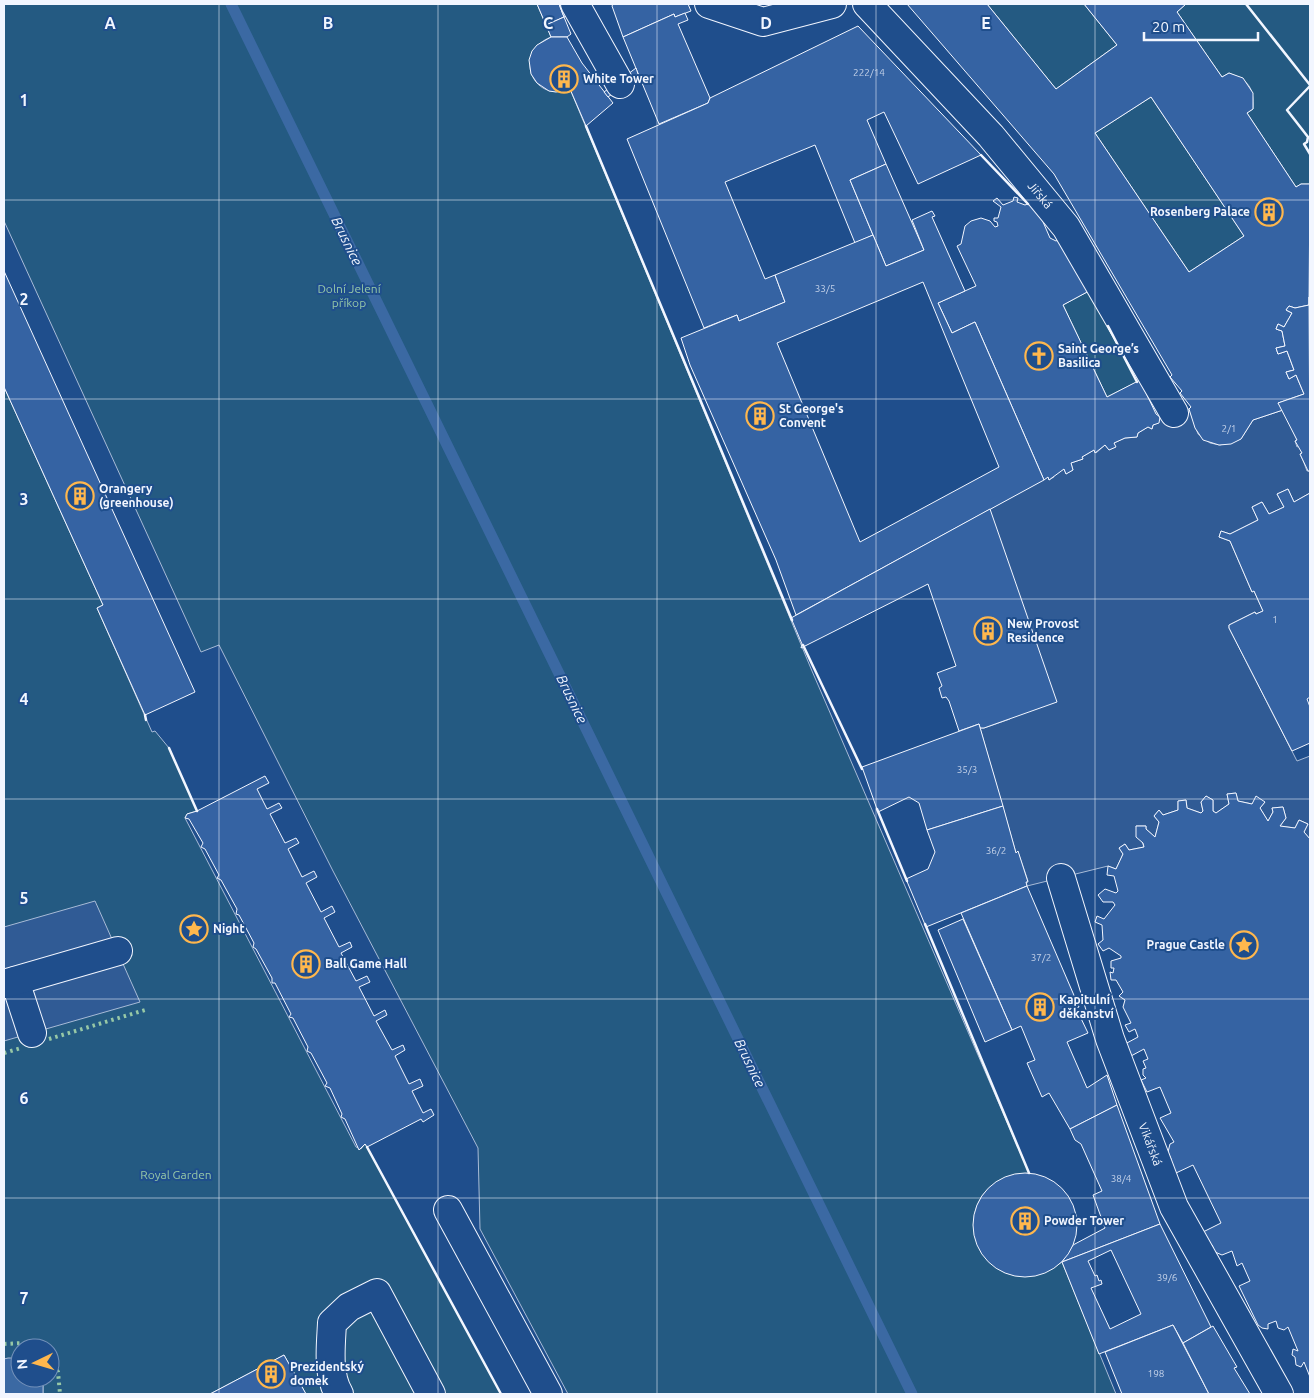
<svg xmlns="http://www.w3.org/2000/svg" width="1314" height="1398" font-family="Ubuntu,sans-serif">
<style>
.green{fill:#245a82;stroke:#a8bbd7}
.parking{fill:#305b95;stroke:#a8bbd7}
.water{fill:#3b69a3;stroke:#a8bbd7}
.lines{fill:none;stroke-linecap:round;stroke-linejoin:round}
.stream{stroke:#3b69a3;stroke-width:11}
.building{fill:#3563a3;stroke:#f2f6ff;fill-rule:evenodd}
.minor-casing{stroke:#f2f6ff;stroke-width:30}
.minor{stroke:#1f4e8c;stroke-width:28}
.hedge{stroke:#97c8a6;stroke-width:4;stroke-dasharray:2.5 4;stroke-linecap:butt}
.wall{stroke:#f2f6ff;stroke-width:2.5}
.grid{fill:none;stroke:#f2f6ff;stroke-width:1;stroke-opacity:0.55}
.labels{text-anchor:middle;stroke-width:4;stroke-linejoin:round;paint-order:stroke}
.number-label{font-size:10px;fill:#c3d1e8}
.poi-label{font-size:12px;font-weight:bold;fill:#f2f6ff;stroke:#1f4e8c;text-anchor:start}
.street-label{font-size:12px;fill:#f2f6ff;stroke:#1f4e8c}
.park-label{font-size:12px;fill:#97c8a6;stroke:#1f4e8c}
.water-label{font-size:14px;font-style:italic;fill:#f2f6ff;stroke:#1f4e8c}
.grid-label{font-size:16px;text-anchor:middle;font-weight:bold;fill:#f2f6ff;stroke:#1f4e8c;stroke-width:4;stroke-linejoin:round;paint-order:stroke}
</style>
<rect width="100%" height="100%" fill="#1f4e8c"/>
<g class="green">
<path d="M4,4H537L551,37C512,52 532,104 570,89L812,671L1029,1173C928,1182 982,1320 1062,1262L1116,1394H568L480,1229L478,1148L333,871L219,645L201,652L4,221Z"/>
<path d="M987,4H1084L1117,45L1056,89Z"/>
<path d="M1186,4H1310V184H1301L1296,187L1247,113L1253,109C1254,87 1249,81 1229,73L1222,77L1177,12Z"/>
<path d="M1151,97L1244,236L1189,272L1095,133Z"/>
<path d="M1089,291L1137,382L1107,397L1063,305Z"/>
<path d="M4,387L103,605L97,608L152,732L155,731L169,748L197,811L187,814L185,818L356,1147L361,1149L365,1144L367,1147L501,1394H306L284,1355L210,1394H43V1378H50V1348H20V1358L4,1359Z"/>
</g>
<g class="parking">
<path d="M1189,409L1198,434L1210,443L1220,445L1241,439L1253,420L1283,410L1297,440L1295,441L1297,447L1299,446L1302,453L1300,454L1304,463L1307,471H1310V493L1294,502L1288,489L1277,494L1284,507L1269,514L1262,502L1252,507L1258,520L1230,534L1221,531L1219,537L1230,541L1252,592L1254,591L1263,611L1256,614L1255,612L1229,625V628L1297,761L1310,756V839L1304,832L1308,824L1299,820L1295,828L1280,826L1286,818L1283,807L1272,808L1273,812L1268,821L1260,808L1265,802L1252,804L1238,801L1236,793L1227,794L1229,804L1216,813L1213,811V800L1206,796L1201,802L1203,811L1201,813L1187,808L1186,800L1178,801V810L1163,815L1159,810L1154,816L1159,822L1155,837L1146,829V826H1136L1144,847L1129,850L1125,844L1119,848L1123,854L1116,869L1108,866L1027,886L1026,882L1028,881L1018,852L1016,853L980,728H984L1010,719L990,509L1048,477L1049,480L1054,477L1053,475L1064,469L1066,474L1073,470L1071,463L1083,459L1082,457L1094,450L1096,453L1105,445L1109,450L1115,447L1114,443L1125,438L1137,437L1138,433L1148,427L1152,429L1153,425L1158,423L1160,417Z"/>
<path d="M95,901L140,1002L4,1041V927Z"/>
</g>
<path class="water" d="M8,1358H20V1378H43V1394H4V1359Z"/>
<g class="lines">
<path class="stream" d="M231,4L912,1394"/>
</g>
<g class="building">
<path d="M537,4H559L564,17L546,25Z"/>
<path d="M559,4H566L570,15L564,17Z"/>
<path d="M613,4H688L691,11L675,17L674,14L623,37L612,6Z"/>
<path d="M907,4H987L1056,89L1117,45L1084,4H1186L1177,12L1222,77L1229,73L1243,78L1253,93V109L1247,113L1296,187L1301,184H1310L1309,305L1295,308L1289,306L1286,310L1292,313L1284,327L1278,324L1276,329L1282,331L1285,346L1276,348L1278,354L1287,351L1294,370L1286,372L1289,379L1296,375L1304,394L1278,403L1283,410L1253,420L1241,439L1231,444L1219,445L1203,440L1195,428L1189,409L1191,407L1180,393L1182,391L1170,377L1172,375L1054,174ZM1151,97L1244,236L1189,272L1095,133Z"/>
<path d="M685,13L688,20L678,24L710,98L708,103L659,124L623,37L674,14L675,17Z"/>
<path d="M564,17L571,34L567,37H551L546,25Z"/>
<path d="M858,26L981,155L918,184L884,112L867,120L886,164L850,180L873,235L855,243L815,145L725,182L765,279L775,275L785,302L739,321L737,315L704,328L627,139L708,103L710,98Z"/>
<path d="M551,37H567L582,63L613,103L586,126L570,89L556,92L549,91L537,83L531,74L529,60L532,51L537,45Z"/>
<path d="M636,68L638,74L608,97L604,92Z"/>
<path d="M886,164L924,250L886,266L850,180Z"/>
<path d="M1014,197L1018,198L1017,202L1025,205L1034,201L1050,238L1056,241L1063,237L1089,291L1063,305L1107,397L1140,380L1156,414L1160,417L1159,423L1153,425L1152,429L1148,427L1138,433L1137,437L1125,438L1114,443L1116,447L1109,450L1105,445L1095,453L1094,450L1082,457L1083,459L1071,463L1073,470L1066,474L1064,469L1049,480L1048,477L1044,480L975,322L952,333L938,303L976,286L957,246L961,244L965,226L971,221L981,218L990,221L995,227L998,226L997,222L994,221V218H998L1001,207L993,201L997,198L1003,205L1013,201Z"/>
<path d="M932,211L935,216L932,217L965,291L938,303L952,333L975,322L1044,480L796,615L776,560L690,365L681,338L737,315L739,321L785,302L775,275L873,235L886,266L924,250L912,220ZM923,282L999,467L860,542L777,343Z"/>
<path d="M4,271L195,692L145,715L97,608L103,605L4,387Z"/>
<path d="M1309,297L1310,471H1308L1300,454L1302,453L1295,441L1297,440L1278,403L1304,394L1296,375L1289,379L1286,372L1294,370L1287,351L1278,354L1276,348L1285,346L1282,331L1276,329L1278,324L1284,327L1292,313L1286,310L1289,306L1295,308L1309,305Z"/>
<path d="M1288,489L1294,502L1310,493V697L1307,699L1310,707V743L1292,751L1229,628V625L1255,612L1256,614L1263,611L1254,591L1252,592L1230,541L1219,537L1221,531L1230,534L1258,520L1252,507L1262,502L1269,514L1284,507L1277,494Z"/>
<path d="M990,509L1057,702L984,728H980L979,724L959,731L949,701L946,697L942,698L939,688L942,686L937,673L956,666L928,584L801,648L802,644L791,618Z"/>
<path d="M979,724L1003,806L927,830L919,803L909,797L878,812L862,767Z"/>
<path d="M265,776L269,783L257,789L267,809L279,803L282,808L270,814L285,843L296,838L299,843L288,849L302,877L314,871L317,877L306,883L321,912L332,906L335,912L324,918L339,947L350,942L352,947L341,953L356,981L367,976L370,982L359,987L374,1016L385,1010L387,1015L376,1021L392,1050L403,1045L405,1050L395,1056L409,1084L420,1079L423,1086L412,1091L423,1113L431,1109L434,1115L423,1122L421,1119L367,1147L365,1144L359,1150L345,1119L341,1117L342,1114L330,1088L325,1086L327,1083L311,1053L307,1051L308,1047L293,1018L289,1017L291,1014L275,983H272V978L256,949L253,947L254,943L239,915L236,914L237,909L221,880L217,878L219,875L205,849L201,847L203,843L189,819L185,818L187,814L197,811Z"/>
<path d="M1236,793L1238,801L1252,804L1256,796L1265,802L1260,808L1268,821L1273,812L1272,808L1283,807L1286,818L1280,826L1295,828L1299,820L1308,824L1304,832L1310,839V1377L1304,1362L1301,1367L1296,1365L1295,1357L1292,1355L1293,1349L1298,1351L1288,1327L1284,1330L1278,1328L1276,1321L1268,1324V1329L1262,1328L1258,1325L1239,1286L1250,1281L1242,1263L1237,1266L1232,1251L1222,1255L1215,1252L1212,1245L1210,1246L1203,1232L1221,1223L1193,1165L1176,1173L1169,1159H1171L1168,1152L1170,1144L1174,1142L1160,1118L1171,1113L1160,1087L1147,1092L1141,1080L1146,1078L1143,1075V1069L1146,1068L1143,1061L1148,1059L1144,1049L1131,1056L1125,1044L1138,1037L1135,1029L1129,1032L1125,1025L1131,1023L1123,1007L1125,1000L1119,996L1123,992L1116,980H1111L1110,972L1113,973L1114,968H1111V961L1121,958V956L1109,948L1103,951L1098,944L1103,940L1102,925L1095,922L1097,916L1104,919L1115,905L1113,902H1103L1098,895L1105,889L1116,893L1118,891L1114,876L1107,875L1108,866L1116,869L1123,854L1119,848L1125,844L1129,850L1144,847L1143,843L1136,837V826H1146V829L1155,837L1159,822L1154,816L1159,810L1163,815L1178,810V801L1186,800L1187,808L1201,813L1203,811L1201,802L1206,796L1213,800V811L1216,813L1229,804L1227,794Z"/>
<path d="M1003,806L1016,853L1018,851L1028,882H1026L1027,886L926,927L906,879L928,869L935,852L927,830Z"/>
<path d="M1027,886L1079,1007L1076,1008L1088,1033L1067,1042L1087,1088L1107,1075L1117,1105L1070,1129L1049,1093L1042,1097L1027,1063L1035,1060L1021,1026L1012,1030L961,913Z"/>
<path d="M963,919L1012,1030L985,1042L938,930Z"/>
<path d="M1117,1105L1160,1224L1062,1262L1073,1245L1105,1228L1093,1195L1102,1191L1081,1144L1075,1140L1070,1129Z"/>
<circle cx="1025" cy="1225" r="52"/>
<path d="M1160,1224L1211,1327L1183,1343L1173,1325L1099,1354L1062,1262ZM1111,1250L1141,1314L1110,1329L1091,1288L1102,1284L1101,1280L1099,1281L1097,1275L1095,1276L1088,1261Z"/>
<path d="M1173,1325L1209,1394H1122L1105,1352Z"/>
<path d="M1213,1326L1237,1367L1234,1368L1250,1394H1209L1183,1343Z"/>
<path d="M284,1355L306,1394H210Z"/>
</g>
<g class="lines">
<g class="minor-casing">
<g id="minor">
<path d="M575,4L620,84"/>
<path d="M709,4L763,22L832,4"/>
<path id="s1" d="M867,4L991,136L1066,227L1174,413"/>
<path id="s2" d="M1061,878L1110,1039L1174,1207L1279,1394"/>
<path d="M15,981L32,1033"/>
<path d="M4,984L118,951"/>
<path d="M448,1210L548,1394"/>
<path d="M339,1394C327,1374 331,1345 332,1323L349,1307L377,1293L431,1394"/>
</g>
</g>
<use href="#minor" class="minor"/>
<g class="hedge">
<path d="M49,1039L145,1010"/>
<path d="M4,1053L21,1048"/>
<path d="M4,1344L22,1343L36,1348"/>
<path d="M50,1359L58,1372L60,1394"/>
</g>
<g class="wall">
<path d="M1246,4L1310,85"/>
<path d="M1310,86L1287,110L1308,137L1307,142L1304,144L1310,154"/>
<path d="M586,126L792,620"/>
<path d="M981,155L1028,204"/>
<path d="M1108,326L1137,382"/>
<path d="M803,645L862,769"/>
<path d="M145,715L146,720"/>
<path d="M169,748L197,811"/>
<path d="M877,809L907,881"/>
<path d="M925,924L1029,1173"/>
<path d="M367,1147L501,1394"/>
</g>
</g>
<path class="grid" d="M219,4V1394M438,4V1394M657,4V1394M876,4V1394M1095,4V1394M4,200H1310M4,399H1310M4,599H1310M4,799H1310M4,999H1310M4,1198H1310"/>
<defs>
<g id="building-ring" transform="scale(1.4375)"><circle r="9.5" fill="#1f4e8c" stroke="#ffb74d" stroke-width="1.5"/><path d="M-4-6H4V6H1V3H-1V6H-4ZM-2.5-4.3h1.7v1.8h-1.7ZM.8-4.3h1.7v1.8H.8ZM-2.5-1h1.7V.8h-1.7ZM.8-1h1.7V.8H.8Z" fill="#ffb74d"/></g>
<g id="church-ring" transform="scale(1.4375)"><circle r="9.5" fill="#1f4e8c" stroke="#ffb74d" stroke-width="1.5"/><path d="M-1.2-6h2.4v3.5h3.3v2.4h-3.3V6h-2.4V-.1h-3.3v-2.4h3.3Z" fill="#ffb74d"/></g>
<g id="sight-ring" transform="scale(1.4375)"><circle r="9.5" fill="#1f4e8c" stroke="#ffb74d" stroke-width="1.5"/><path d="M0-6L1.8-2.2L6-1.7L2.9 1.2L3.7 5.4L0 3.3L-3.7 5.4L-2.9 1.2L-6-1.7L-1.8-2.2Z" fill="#ffb74d"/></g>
</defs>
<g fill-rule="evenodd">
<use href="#building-ring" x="564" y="79"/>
<use href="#building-ring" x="1269" y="212"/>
<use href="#church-ring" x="1039" y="356"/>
<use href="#building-ring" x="760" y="416"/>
<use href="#building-ring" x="80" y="496"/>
<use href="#building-ring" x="988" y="631"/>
<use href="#sight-ring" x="194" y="929"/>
<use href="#sight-ring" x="1244" y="945"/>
<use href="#building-ring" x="306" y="964"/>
<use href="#building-ring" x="1040" y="1007"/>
<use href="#building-ring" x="1025" y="1221"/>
<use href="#building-ring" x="271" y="1374"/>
</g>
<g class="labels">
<g class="number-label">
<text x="869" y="76">222/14</text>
<text x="825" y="292">33/5</text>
<text x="1229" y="432">2/1</text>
<text x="1275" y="623">1</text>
<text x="967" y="773">35/3</text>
<text x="996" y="854">36/2</text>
<text x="1041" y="961">37/2</text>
<text x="1121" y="1182">38/4</text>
<text x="1167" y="1281">39/6</text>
<text x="1156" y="1377">198</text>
</g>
<g class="poi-label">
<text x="583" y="83">White Tower</text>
<text x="1250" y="216" text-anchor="end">Rosenberg Palace</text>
<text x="1058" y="353">Saint George’s<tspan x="1058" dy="14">Basilica</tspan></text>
<text x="779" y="413">St George's<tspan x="779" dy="14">Convent</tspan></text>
<text x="99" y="493">Orangery<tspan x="99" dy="14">(greenhouse)</tspan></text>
<text x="1007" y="628">New Provost<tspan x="1007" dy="14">Residence</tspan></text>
<text x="213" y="933">Night</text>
<text x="1225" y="949" text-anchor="end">Prague Castle</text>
<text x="325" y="968">Ball Game Hall</text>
<text x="1059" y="1004">Kapitulní<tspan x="1059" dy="14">děkanství</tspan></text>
<text x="1044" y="1225">Powder Tower</text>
<text x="290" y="1371">Prezidentský<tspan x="290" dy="14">domek</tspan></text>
</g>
<g class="street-label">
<text dy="4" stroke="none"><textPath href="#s1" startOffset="258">Jiřská</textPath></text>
<text dy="4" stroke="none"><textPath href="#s2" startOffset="281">Vikářská</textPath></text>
</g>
<g class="park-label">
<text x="349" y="293">Dolní Jelení<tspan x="349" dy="14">příkop</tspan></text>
<text x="176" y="1179">Royal Garden</text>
</g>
<g class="water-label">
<text transform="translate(347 241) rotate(64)" y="5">Brusnice</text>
<text transform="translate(572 699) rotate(64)" y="5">Brusnice</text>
<text transform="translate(750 1063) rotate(64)" y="5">Brusnice</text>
</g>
</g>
<g class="grid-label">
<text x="110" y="29">A</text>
<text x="328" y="29">B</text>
<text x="548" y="29">C</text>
<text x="766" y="29">D</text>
<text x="986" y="29">E</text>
<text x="24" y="106">1</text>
<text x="24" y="305">2</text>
<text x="24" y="505">3</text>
<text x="24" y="705">4</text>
<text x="24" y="904">5</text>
<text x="24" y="1104">6</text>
<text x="24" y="1304">7</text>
</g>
<rect width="1314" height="1398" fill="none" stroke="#f2f6ff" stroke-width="10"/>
<g transform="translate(35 1363) rotate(265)"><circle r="24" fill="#1f4e8c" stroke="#7391ba"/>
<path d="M0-4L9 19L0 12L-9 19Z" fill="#ffb74d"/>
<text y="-8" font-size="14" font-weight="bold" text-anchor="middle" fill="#f2f6ff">N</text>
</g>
<path d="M1144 32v8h114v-8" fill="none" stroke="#f2f6ff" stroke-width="2.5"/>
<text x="1152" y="32" font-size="15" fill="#f2f6ff" stroke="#1f4e8c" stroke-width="4" paint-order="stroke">20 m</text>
</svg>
